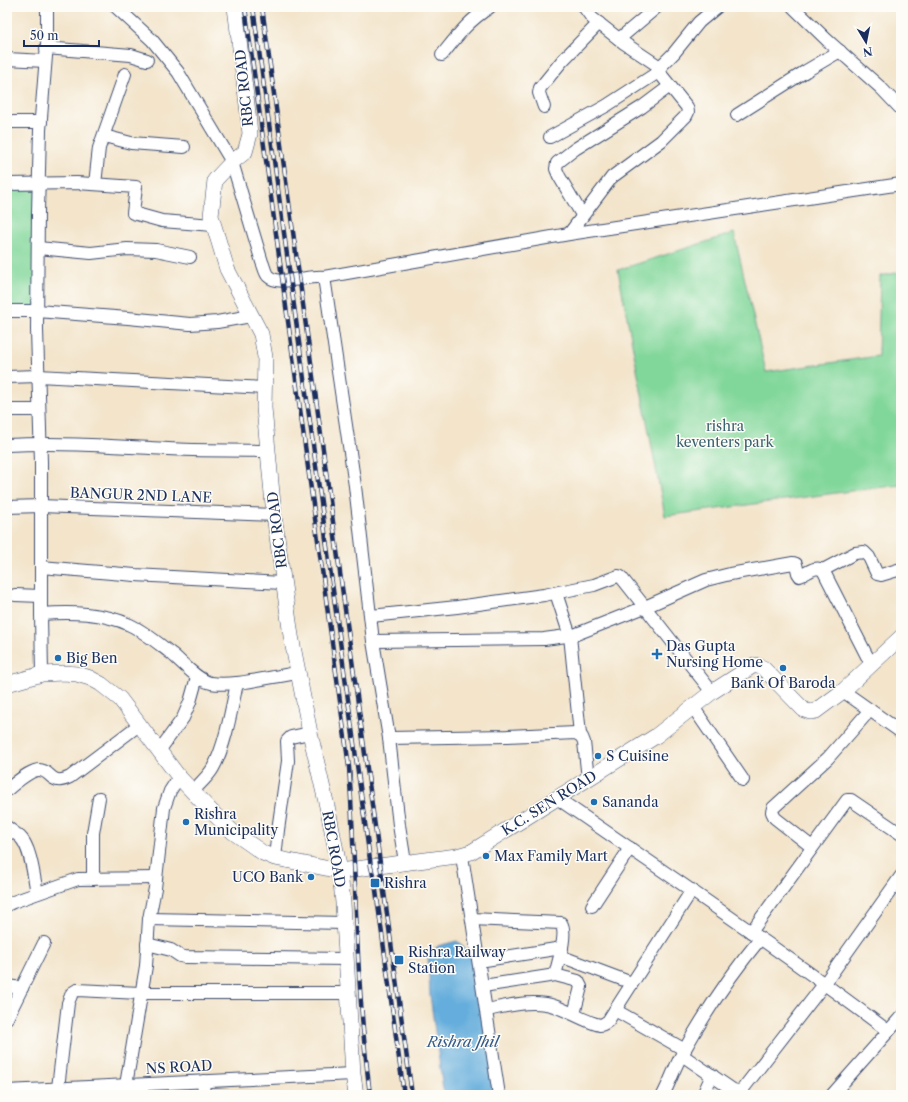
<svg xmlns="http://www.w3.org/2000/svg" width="908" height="1102" font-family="'Libre Caslon Text',serif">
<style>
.green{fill:#81d79a;stroke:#4e837c}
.water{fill:#65addc;stroke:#406e9d}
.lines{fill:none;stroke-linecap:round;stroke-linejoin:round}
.minor-casing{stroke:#3b4a6e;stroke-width:14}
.tertiary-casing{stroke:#3b4a6e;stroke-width:16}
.minor{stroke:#fff;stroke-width:12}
.tertiary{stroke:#fff;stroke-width:15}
.rail-casing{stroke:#1b2f5e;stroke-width:4.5}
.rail{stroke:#fdfcf7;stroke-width:3;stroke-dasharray:9;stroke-linecap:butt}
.poi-dot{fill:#1f6fb2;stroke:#fdfcf7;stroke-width:1.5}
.labels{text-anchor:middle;stroke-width:3;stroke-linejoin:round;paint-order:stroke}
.street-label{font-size:14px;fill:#1b2f5e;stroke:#fdfcf7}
.park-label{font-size:14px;fill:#3a6170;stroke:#fdfcf7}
.poi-label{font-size:14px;fill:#1b2f5e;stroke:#fdfcf7;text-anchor:start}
.water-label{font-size:15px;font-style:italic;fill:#355b8a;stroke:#fdfcf7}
</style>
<rect width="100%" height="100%" fill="#fdfcf7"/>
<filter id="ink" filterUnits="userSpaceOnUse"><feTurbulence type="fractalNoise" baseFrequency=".025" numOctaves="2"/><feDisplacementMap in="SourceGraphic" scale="8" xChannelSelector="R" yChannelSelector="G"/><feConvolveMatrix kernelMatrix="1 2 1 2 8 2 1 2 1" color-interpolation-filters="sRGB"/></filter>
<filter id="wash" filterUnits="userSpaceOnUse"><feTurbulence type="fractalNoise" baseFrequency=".012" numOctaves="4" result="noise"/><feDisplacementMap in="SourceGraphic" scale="16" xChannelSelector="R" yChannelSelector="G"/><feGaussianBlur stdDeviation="0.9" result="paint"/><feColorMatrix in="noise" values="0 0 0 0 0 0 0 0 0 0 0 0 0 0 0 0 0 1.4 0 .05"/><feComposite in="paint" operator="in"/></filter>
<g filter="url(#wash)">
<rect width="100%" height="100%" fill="#f3e4ca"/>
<g class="green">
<path d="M7,184L39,185L37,311H7Z"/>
<path d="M734,233L766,372L878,356L880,276L901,272V485L851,491L665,516L618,270Z"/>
</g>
<path class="water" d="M457,941L479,961L497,1095H448L443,1089L430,995L428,955L438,946Z"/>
</g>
<g filter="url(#ink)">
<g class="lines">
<g class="minor-casing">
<g id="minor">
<path d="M116,7L152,40L178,72L232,162L262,262C264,266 265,273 268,276C279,287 308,275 324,277L569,234L901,184"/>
<path d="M584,7L592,18L624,43L660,67"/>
<path d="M793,7L827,40L881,88L901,109"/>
<path d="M619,39L657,7"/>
<path d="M46,48L131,55L147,60"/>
<path d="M442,55C458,35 468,21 490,7"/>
<path d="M7,59L45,61"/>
<path d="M544,107L539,93L540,88L562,61L599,23"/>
<path d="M737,115L806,71L840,51"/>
<path d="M7,122H41"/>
<path d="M104,136L131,143L184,147"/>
<path d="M550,137L606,106L660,71"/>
<path d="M7,184L77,183L136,187L133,213L162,221L213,225"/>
<path d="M95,184L99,148L125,74"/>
<path d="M582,215L559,176L556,169L557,163L575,149L642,107L670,86"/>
<path d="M569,234L612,177L661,141L686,116L688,112L687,107L662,76L660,71V67L674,53L699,22L717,7"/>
<path d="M38,248L91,253L127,249L156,250L190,257"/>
<path d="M324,277L355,486L373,641L389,738L507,736L576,733L582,737L584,742L588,779"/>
<path d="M7,311H37L128,318L190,324L217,322L251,316"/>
<path d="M7,377L38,376L265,388"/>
<path d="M7,410H39"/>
<path d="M7,445C61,442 114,446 168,449C201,451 235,450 268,451"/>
<path d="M7,507L41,506L274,515"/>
<path d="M41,567L135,575L283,583"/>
<path d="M823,570L855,553L864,552L869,557L877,574L881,575L901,569"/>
<path d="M556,593L570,636L580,734"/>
<path d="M15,595L41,596"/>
<path d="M41,614C70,612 103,612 130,625C145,632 159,644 172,654C183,663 197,680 211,683C233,687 274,676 298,673"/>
<path d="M371,616L457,607L544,595L594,585L618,576L621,577L625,582L712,692"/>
<path d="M373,641L544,639L574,635L645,607L706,580L730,574L793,563L796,564L798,573L800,576C808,573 815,565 823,570L871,664"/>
<path d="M42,674L41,614V462L37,330L38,212L40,130L47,44V7"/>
<path d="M843,691L901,732"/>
<path d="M693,707L743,780"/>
<path d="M389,738L399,825L405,862"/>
<path d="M159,751L183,718L190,702L197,677"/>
<path d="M7,790C14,784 30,770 39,770C52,770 50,787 70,777L139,725"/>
<path d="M193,791C199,784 208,777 213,768C225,747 232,707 237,683"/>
<path d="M557,798C668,875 781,950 888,1031"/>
<path d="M7,827C11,831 16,833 20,837C31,847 34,878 37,893"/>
<path d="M812,847L775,818L772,812L773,808L828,758L870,710"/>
<path d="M462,856L499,1095"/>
<path d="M275,858L278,830L288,761L287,741L291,737L310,733"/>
<path d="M93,879V833L99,798"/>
<path d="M7,905L13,902L78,879L156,878"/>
<path d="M592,906L630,848"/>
<path d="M149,919L344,923"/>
<path d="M472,919L561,923C568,933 558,963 555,975"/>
<path d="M751,932L847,800H851L901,834"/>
<path d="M147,944L171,950L180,956L185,957L346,959"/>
<path d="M560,956L632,983"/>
<path d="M479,961L562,948"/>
<path d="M7,986L22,988"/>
<path d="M483,986L549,976L555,975L578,981L581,987L574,1014"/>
<path d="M486,1010C508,1006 533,999 554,1006C567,1010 588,1023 600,1025C603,1025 605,1023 608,1021L692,890"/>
<path d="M615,1010L685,1050"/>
<path d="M7,1018L44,943"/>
<path d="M682,1055L733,1090L738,1091L742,1090L825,983L901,876"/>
<path d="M126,1085L146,966L149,919L155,888L164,808L170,791L179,777"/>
<path d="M58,1088L68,1003L72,993L77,990L140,993H347"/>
<path d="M7,1091L353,1074"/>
<path d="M203,1095L204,1081"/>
<path d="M663,1095C670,1082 674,1069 681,1056C703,1016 731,974 760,939"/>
<path d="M703,1095L712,1075"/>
<path d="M832,1095L901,1017"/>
</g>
</g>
<g class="tertiary-casing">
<g id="tertiary">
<path d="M235,7L248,113L250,134L245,152L232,162L215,180L211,216L227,269L261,334L265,357L264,408L274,515L291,636L310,733L329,815L340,871L343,903L353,1074L356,1095"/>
<path d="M7,684L42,674L63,673L77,674L90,678L101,684L120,699L179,777L211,811L233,832L263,853L275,858L340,871L457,856L471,852L656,736L712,692L754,665H756L763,668L804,710L810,712L816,711L843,691L901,637"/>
</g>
</g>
<use href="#minor" class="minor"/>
<use href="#tertiary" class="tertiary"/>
<g class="rail-casing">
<g id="rail">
<path d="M245,7L349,767C355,850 355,933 362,1016C364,1043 367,1069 370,1095"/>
<path d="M253,7L371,867L375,883L404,1095"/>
<path d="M262,7L412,1095"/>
</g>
</g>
<use href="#rail" class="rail"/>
</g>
</g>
<g class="poi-dot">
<path d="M655 648h4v4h4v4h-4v4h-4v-4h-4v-4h4z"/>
<circle cx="58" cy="658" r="4"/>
<circle cx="783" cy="668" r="4"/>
<circle cx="598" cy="756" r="4"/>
<circle cx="594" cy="802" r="4"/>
<circle cx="186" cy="822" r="4"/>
<circle cx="486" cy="856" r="4"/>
<circle cx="311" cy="877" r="4"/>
<rect x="370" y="878" width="10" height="10" rx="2"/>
<rect x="394" y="955" width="10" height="10" rx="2"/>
</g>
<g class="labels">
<g class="street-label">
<text transform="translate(244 88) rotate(-96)" y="5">RBC ROAD</text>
<text transform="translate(141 495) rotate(2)" y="5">BANGUR 2ND LANE</text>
<text transform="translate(277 530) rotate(-97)" y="5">RBC ROAD</text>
<text transform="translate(549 803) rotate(-32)" y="5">K.C. SEN ROAD</text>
<text transform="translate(334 849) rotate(80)" y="5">RBC ROAD</text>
<text transform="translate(179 1067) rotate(-3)" y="5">NS ROAD</text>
</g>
<g class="park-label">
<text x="725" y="431">rishra<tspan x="725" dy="16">keventers park</tspan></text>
</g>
<g class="poi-label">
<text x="666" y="651">Das Gupta<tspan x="666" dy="16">Nursing Home</tspan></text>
<text x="66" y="663">Big Ben</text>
<text x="783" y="688" text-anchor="middle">Bank Of Baroda</text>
<text x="606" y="761">S Cuisine</text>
<text x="602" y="807">Sananda</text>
<text x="194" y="819">Rishra<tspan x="194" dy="16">Municipality</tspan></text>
<text x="494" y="861">Max Family Mart</text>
<text x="303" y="882" text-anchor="end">UCO Bank</text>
<text x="384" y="888">Rishra</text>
<text x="408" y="957">Rishra Railway<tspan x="408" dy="16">Station</tspan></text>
</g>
<g class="water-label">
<text x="463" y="1047">Rishra Jhil</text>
</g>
</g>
<rect width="908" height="1102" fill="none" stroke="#fdfcf7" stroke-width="24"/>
<g transform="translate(866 42) rotate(170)" stroke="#fdfcf7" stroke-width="3" paint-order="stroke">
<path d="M0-3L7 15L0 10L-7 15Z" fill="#1b2f5e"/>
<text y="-6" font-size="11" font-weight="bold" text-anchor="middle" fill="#1b2f5e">N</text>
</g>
<path d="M24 40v6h75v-6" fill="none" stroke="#1b2f5e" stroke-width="2"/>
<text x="30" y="40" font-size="12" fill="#1b2f5e" stroke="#fdfcf7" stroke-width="3" paint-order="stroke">50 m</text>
</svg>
